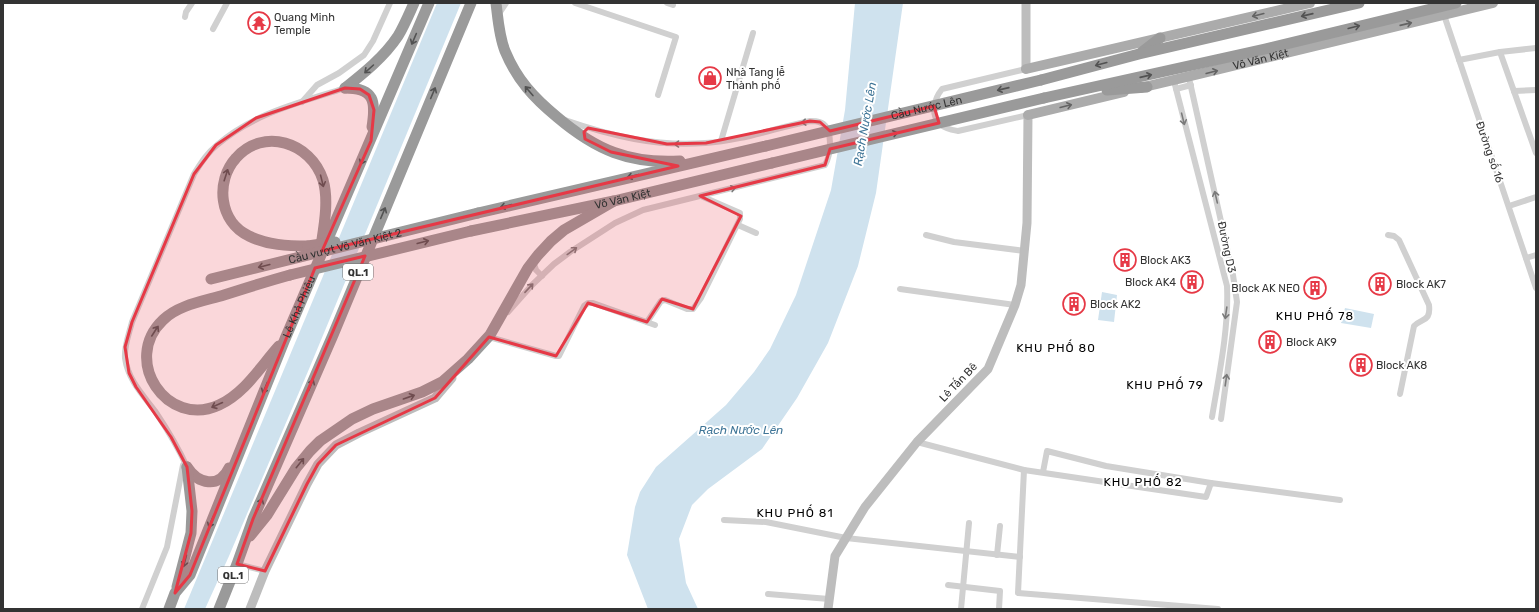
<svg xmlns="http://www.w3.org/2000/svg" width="1539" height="612" font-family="Rubik,sans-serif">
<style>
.water{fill:#cfe2ee}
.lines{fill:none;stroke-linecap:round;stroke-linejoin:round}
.street{stroke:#d0d0d0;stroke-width:6}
.secondary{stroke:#bdbdbd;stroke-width:9}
.primary{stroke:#ababab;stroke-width:10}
.highway{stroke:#9a9a9a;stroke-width:11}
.highway-bridge{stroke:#9a9a9a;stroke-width:11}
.oneway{stroke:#636363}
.oneway2{stroke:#525252}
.oneway3{stroke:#7a7a7a}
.marked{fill:#e63946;fill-opacity:0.2;stroke:#e63946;stroke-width:3;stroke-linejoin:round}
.labels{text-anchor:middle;stroke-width:4;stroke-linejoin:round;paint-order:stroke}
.shield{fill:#fff;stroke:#707070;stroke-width:1}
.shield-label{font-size:10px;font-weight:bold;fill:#333}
.poi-label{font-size:11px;fill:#333;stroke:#fff;text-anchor:start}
.street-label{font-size:11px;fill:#333;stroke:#fff}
.water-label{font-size:12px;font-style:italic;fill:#3f7597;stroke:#fff}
.neighbourhood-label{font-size:12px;letter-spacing:1px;fill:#000;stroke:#fff}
</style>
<rect width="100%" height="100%" fill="#fff"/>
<g class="water">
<path d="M437,3H461L309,369L229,556L205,609H184Z"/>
<path d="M855,3H903L876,193L858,266L828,343L797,398L762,449L708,489L692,505L679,539L686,583L698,609H648L627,555L635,507L640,492L656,467L726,405L754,372L770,349L796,295L831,190L845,110Z"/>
<path d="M1102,292L1117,295L1114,322L1098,320Z"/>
<path d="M1345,308L1374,314L1371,328L1341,323Z"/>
</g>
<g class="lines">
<g class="street">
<path d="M575,3L676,37L658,95"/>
<path d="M667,3L673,5"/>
<path d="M498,15L506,3"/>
<path d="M1444,15L1536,288"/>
<path d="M185,17L186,12L192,3"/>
<path d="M213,29L227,3"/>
<path d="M1500,52L1536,153"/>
<path d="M1459,60L1500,52L1536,48"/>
<path d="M1026,69L942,89C934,99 930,114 940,124C945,129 952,130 958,131L1028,115"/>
<path d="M1189,78L1233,275L1237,302L1221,419"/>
<path d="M1174,81L1227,286C1229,328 1219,375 1212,417"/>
<path d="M1176,89L1191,85"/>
<path d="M1514,91L1536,90"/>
<path d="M302,102L317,85L339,73L364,55L373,41L390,3"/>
<path d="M721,141L753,33"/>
<path d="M1509,206L1536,197"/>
<path d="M738,225L756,233"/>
<path d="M926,235L954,242L1025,251"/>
<path d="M1388,235L1394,236L1399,240L1429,305C1431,322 1422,318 1414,326L1400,394"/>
<path d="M1526,258L1536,255"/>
<path d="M533,261L536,270L542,276"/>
<path d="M900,289L1015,305"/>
<path d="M508,312L532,285L554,264L570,252L615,223L643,210L825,165C831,155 834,126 819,122C817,121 812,121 810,121C775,128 741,141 705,143C657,147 611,136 565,120"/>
<path d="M647,322L661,301L665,300L687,309H693L701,298L740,219V213L701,196"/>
<path d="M489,337L556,356H559L584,306L588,303H593L655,325"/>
<path d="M917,442L1024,470L1206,497L1211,483L1340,500"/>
<path d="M187,467C178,447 167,429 155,411C143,395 128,380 125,358C124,346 129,334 132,322L194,174C201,163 207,153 217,145C254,113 299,103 345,88"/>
<path d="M1024,470L1018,593L1218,609"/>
<path d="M1043,472L1047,451L1106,466L1211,483"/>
<path d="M724,520L766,522L846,538L1020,557"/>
<path d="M997,555L1000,526"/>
<path d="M237,564L265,571"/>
<path d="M948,585L1000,591L999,609"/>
<path d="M768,594L829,599"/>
<path d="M142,609L167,547L183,465"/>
<path d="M961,609L969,523"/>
</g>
<g class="secondary">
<path d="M1026,69V3"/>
<path d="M250,609L265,571L307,484L318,464L336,445L359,433L435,398L452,378"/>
<path d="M828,609L835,556L865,507L917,442L988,369L1015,305L1021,285L1027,223L1028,115"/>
</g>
<g class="primary">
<path d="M1026,69L1310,3"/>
<path id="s1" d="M1140,88C1258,60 1376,31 1493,3"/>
<path d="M1028,115L1124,92"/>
</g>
<g class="highway">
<path d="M496,3C498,19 499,36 505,51C517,80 534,98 557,117C596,150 629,164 680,161"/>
<path d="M1142,52L1160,38"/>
<path d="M1041,80L1139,54L1359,3"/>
<path d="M345,88C364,73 384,57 398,36C404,26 409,14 414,3"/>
<path d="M345,88C375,88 376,102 372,127"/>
<path d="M1107,90L1147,87"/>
<path d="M1044,98L1265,49L1456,3"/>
<path d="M478,213L766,146"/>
<path id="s2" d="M471,231L614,201L772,163"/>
<path d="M308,246C288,246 267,245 249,236C219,222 215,181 236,158C263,127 311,142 323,180C329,200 324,226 321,246"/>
<path d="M279,346C261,366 245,393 219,405C167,429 121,360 163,320C178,305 204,301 224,295C246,288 268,281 290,275"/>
<path d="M187,467C198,484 219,489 229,468"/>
<path d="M250,536L267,515L296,468L310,451L320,441L352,419L373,409L422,392L442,382L468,359L490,335L528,268L538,255L551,241L564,230L614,201"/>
<path d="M177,587L191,533L192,511L187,467"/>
<path id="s3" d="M169,609L175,593L190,575L285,339L429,3"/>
<path d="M219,609L237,564L253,519L333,335L471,3"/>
</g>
<g class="highway-bridge">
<path id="s4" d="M766,146L1041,80"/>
<path d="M772,163L1044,98"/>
<path d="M308,246L335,242"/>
<path d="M290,275L471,231"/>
<path id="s5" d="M211,279L478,213"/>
</g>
</g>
<defs><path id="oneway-shaft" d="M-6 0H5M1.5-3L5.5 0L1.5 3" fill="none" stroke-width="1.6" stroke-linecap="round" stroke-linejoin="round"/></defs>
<g class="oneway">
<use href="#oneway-shaft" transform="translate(1258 15) rotate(166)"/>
<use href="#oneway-shaft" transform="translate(1406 24) rotate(-13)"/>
<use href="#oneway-shaft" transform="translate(1212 72) rotate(-14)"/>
<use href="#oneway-shaft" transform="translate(1066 106) rotate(-14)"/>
</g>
<g class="oneway2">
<use href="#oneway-shaft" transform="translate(1307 15) rotate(167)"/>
<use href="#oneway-shaft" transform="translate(1354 27) rotate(-14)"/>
<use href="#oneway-shaft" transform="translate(414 39) rotate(113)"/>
<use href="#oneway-shaft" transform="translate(1101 64) rotate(165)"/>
<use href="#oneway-shaft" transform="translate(369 69) rotate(138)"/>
<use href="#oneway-shaft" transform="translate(1146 76) rotate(-13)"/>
<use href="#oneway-shaft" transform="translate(1003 89) rotate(167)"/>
<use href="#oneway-shaft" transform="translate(529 91) rotate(-131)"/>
<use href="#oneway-shaft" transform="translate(433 93) rotate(-67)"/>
<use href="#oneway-shaft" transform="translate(892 134) rotate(-14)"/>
<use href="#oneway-shaft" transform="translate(363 159) rotate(113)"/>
<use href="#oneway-shaft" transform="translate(226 175) rotate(-72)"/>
<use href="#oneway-shaft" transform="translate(633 176) rotate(167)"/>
<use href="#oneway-shaft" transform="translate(322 181) rotate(76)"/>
<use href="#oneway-shaft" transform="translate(506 206) rotate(167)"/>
<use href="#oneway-shaft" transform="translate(383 213) rotate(-67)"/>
<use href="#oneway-shaft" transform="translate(423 242) rotate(-14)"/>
<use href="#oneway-shaft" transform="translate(264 266) rotate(166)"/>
<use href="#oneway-shaft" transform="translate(155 331) rotate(-57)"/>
<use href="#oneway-shaft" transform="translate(311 385) rotate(-67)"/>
<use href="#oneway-shaft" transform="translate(265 388) rotate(112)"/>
<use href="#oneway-shaft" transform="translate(409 397) rotate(-19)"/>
<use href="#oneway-shaft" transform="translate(217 405) rotate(156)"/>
<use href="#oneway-shaft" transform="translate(300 463) rotate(-51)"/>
<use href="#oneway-shaft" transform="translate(260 504) rotate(-67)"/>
<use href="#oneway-shaft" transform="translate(211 522) rotate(112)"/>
<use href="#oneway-shaft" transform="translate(185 561) rotate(104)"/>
</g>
<g class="oneway3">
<use href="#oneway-shaft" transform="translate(1183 119) rotate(76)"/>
<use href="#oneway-shaft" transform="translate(807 122) rotate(174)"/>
<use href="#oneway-shaft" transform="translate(680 144) rotate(179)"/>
<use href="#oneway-shaft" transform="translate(730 189) rotate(-14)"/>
<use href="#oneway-shaft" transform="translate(1216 197) rotate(-103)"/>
<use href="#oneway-shaft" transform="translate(572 251) rotate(-36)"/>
<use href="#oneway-shaft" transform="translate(529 288) rotate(-47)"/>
<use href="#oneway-shaft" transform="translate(1226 313) rotate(98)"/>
<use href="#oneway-shaft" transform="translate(1226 380) rotate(-82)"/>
</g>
<path class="marked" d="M345,88L360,89L369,95L374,110L371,141L322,251L678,166L611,152L585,139L584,132L588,128L667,144L706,143L810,121L820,122L830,131L934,106L939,123L830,149L825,165L700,196L741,216L693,309L662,299L647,322L588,303L556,356L489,337L435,398L336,445L318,464L307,484L265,571L237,564L253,519L365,256L315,268L190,575L175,593L191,533L192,511L187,467L171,437L136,387L129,373L125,347L132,322L194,174L216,145L256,118Z"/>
<defs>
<g id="temple-ring" transform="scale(1.15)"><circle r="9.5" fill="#fff" stroke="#e63946" stroke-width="1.5"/><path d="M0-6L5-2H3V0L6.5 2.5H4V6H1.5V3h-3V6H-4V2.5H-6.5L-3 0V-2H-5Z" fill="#e63946"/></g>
<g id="shop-ring" transform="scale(1.15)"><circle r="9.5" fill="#fff" stroke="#e63946" stroke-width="1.5"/><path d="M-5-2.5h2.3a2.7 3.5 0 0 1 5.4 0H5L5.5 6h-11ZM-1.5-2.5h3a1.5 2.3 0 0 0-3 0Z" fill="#e63946"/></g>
<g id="building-ring" transform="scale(1.15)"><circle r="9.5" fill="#fff" stroke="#e63946" stroke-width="1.5"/><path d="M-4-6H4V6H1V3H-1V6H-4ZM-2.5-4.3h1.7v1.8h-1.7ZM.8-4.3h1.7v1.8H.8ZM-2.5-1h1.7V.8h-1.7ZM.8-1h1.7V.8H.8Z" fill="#e63946"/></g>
</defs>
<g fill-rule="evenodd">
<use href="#temple-ring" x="259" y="23"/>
<use href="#shop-ring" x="710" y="78"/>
<use href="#building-ring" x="1125" y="260"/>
<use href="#building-ring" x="1192" y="282"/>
<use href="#building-ring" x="1380" y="284"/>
<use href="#building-ring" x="1315" y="288"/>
<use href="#building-ring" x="1074" y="304"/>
<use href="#building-ring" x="1270" y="342"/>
<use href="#building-ring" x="1361" y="365"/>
</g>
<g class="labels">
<g class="shield">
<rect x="343" y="264" width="30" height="16" rx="3"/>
<rect x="218" y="567" width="30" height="16" rx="3"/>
</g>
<g class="shield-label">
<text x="358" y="276">QL.1</text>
<text x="233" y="579">QL.1</text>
</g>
<g class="poi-label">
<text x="274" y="21">Quang Minh<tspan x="274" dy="13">Temple</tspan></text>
<text x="726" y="76">Nhà Tang lễ<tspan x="726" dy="13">Thành phố</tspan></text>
<text x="1140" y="264">Block AK3</text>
<text x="1176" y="286" text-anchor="end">Block AK4</text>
<text x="1396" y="288">Block AK7</text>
<text x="1300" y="292" text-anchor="end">Block AK NEO</text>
<text x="1090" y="308">Block AK2</text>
<text x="1286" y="346">Block AK9</text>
<text x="1376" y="369">Block AK8</text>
</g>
<g class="street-label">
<text dy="4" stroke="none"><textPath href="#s1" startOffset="124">Võ Văn Kiệt</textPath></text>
<text dy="4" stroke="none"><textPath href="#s4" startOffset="165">Cầu Nước Lên</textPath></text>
<text transform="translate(1490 152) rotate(71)" y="4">Đường số 16</text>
<text dy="4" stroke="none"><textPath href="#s2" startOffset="155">Võ Văn Kiệt</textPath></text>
<text dy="4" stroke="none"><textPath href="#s5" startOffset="138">Cầu vượt Võ Văn Kiệt 2</textPath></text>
<text transform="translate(1227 247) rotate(78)" y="4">Đường D3</text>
<text dy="4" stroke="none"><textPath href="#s3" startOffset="330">Lê Khả Phiêu</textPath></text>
<text transform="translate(958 382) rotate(-46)" y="4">Lê Tấn Bê</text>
</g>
<g class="water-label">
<text transform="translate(865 124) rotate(-80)" y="4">Rạch Nước Lên</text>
<text x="741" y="434">Rạch Nước Lên</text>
</g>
<g class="neighbourhood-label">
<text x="1315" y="320">KHU PHỐ 78</text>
<text x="1056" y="352">KHU PHỐ 80</text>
<text x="1165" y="389">KHU PHỐ 79</text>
<text x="1143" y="486">KHU PHỐ 82</text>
<text x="795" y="517">KHU PHỐ 81</text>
</g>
</g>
<rect width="1539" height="612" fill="none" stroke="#333333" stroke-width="8"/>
</svg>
